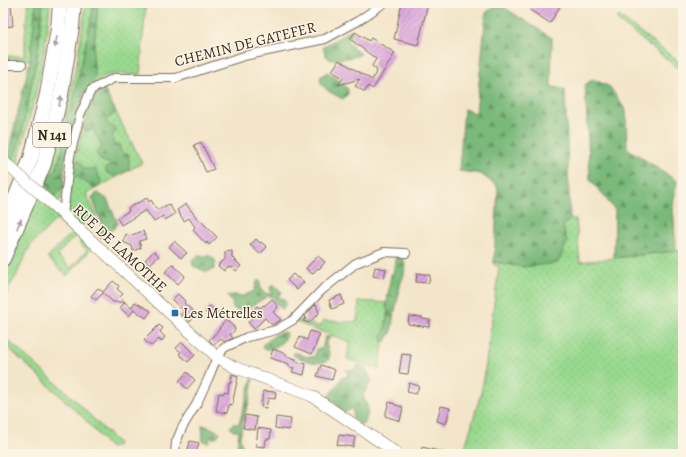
<svg xmlns="http://www.w3.org/2000/svg" width="686" height="457" font-family="Alegreya,serif">
<style>
.grass{fill:url(#grass-dots);stroke:#6a8256}
.forest{fill:url(#forest-firs);stroke:#5a724c}
.building{fill:url(#building-hatch)}
.lines{fill:none;stroke-linecap:round;stroke-linejoin:round}
.street-casing{stroke:#7b6b5a;stroke-width:10}
.secondary-casing{stroke:#7b6b5a;stroke-width:12}
.highway-casing{stroke:#7b6b5a;stroke-width:16}
.street{stroke:#fff;stroke-width:8}
.secondary{stroke:#fff;stroke-width:11}
.highway{stroke:#fff;stroke-width:14}
.secondary-bridge-casing{stroke:#7b6b5a;stroke-width:12;stroke-linecap:butt}
.secondary-bridge{stroke:#fff;stroke-width:11}
.oneway{fill:#a79f9a}
.poi-dot{fill:#1f6fb2;stroke:#fcf5e5;stroke-width:1.5}
.labels{text-anchor:middle;stroke-width:3;stroke-linejoin:round;paint-order:stroke}
.shield{fill:#fcf5e5;stroke:#75675a;stroke-width:1}
.shield-label{font-size:14px;font-weight:bold;fill:#3b2a1e}
.street-label{font-size:15px;fill:#3b2a1e;stroke:#fcf5e5}
.poi-label{font-size:15px;fill:#3b2a1e;stroke:#fcf5e5;text-anchor:start}
</style>
<defs>
<pattern id="grass-dots" width="8" height="8" patternUnits="userSpaceOnUse"><rect width="8" height="8" fill="#99d98f"/><path d="M2 2h.1M6 6h.1" fill="none" stroke="#85ba7b" stroke-width="1.8" stroke-linecap="round"/></pattern>
<pattern id="forest-firs" width="22" height="20" patternUnits="userSpaceOnUse"><rect width="22" height="20" fill="#7ab97a"/><path d="M5 1l3.5 6h-7zM16 11l3.5 6h-7z" fill="#659763"/></pattern>
<pattern id="building-hatch" width="6" height="6" patternUnits="userSpaceOnUse"><rect width="6" height="6" fill="#daa5de"/><path d="M-1 1l2-2M0 6l6-6M5 7l2-2" fill="none" stroke="#b287b3"/></pattern>
</defs>
<rect width="100%" height="100%" fill="#fcf5e5"/>
<filter id="ink" filterUnits="userSpaceOnUse"><feTurbulence type="fractalNoise" baseFrequency=".025" numOctaves="2"/><feDisplacementMap in="SourceGraphic" scale="8" xChannelSelector="R" yChannelSelector="G"/><feConvolveMatrix kernelMatrix="1 2 1 2 8 2 1 2 1" color-interpolation-filters="sRGB"/></filter>
<filter id="wash" filterUnits="userSpaceOnUse"><feTurbulence type="fractalNoise" baseFrequency=".012" numOctaves="4" result="noise"/><feDisplacementMap in="SourceGraphic" scale="16" xChannelSelector="R" yChannelSelector="G"/><feGaussianBlur stdDeviation="0.9" result="paint"/><feColorMatrix in="noise" values="0 0 0 0 0 0 0 0 0 0 0 0 0 0 0 0 0 1.4 0 .05"/><feComposite in="paint" operator="in"/></filter>
<g filter="url(#wash)">
<rect width="100%" height="100%" fill="#f3e5c9"/>
<g class="grass">
<path d="M28,3H36L30,60L3,59V56H25V35Z"/>
<path d="M43,3H50C46,59 32,111 17,165L12,163L22,132L38,52Z"/>
<path d="M86,3H93V10L71,112L66,113L68,129L62,150L56,170L47,177L46,184L50,190L64,185L61,199L57,202L40,188L66,113L78,57Z"/>
<path d="M98,3H146L140,75C129,75 112,71 103,77C95,81 90,88 84,94L95,77L93,57Z"/>
<path d="M619,16L683,65V72L616,19Z"/>
<path d="M103,87L142,163L86,194L97,216L80,227L70,217L68,211L73,165L88,109L95,95Z"/>
<path d="M36,197L79,234L74,239L73,238L57,255L71,268L87,250L79,243L83,238L93,247L67,276L47,257L72,233L56,219L30,246L16,276L9,287L7,294L3,301V274Z"/>
<path d="M570,219H576L580,262L683,250V454H463L481,393L484,377L499,267L493,264L494,262L524,267L567,242L563,227Z"/>
<path d="M359,301L389,303L379,370L347,359L350,342L295,322L296,319L321,327L323,321L357,322Z"/>
<path d="M3,336L71,396L118,443L117,446L110,448L83,417L3,343Z"/>
</g>
<g class="forest">
<path d="M36,3H43L38,52L22,132L12,163L7,158L30,60Z"/>
<path d="M93,3H98L93,57L95,77L84,94L70,139L64,167V185L53,198L49,196L50,190L46,184L47,177L56,170L62,150L68,129L66,113L71,111L93,10Z"/>
<path d="M494,6L505,8L552,38L551,86L565,90L570,219L563,227L567,242L558,263L524,267L494,262L498,187L481,174L459,171L464,109L476,113L486,13Z"/>
<path d="M351,30L353,32L347,42L361,54C351,59 341,58 331,60L326,56L323,47Z"/>
<path d="M327,72L335,77L348,89V94L343,99L328,91L321,84L320,77Z"/>
<path d="M593,79L610,87L626,111L627,148L677,181L673,206L676,251L614,258L615,210L590,179L585,85Z"/>
<path d="M103,87L116,112L105,121L117,130L112,136L114,145L120,144V151L129,155V170L116,177L107,173L105,168L112,165L100,160L96,153L102,147L93,129L87,131L83,129L88,109L95,95Z"/>
<path d="M74,161H79L84,169H95L101,180V185L95,188L72,174Z"/>
<path d="M98,193L107,199L118,224L107,235L101,238L98,234L102,226L99,216L92,198L94,195Z"/>
<path d="M400,254L403,257L405,264L404,275L400,285L399,293L393,319L391,333L386,341H383L382,340V334L385,330L388,310L386,308L391,274H393L396,255Z"/>
<path d="M198,256H210L216,261L214,269L207,272L193,266L192,260Z"/>
<path d="M260,280V286L263,293L272,294L270,288L273,284L282,292L277,298H282L286,303L282,310L272,297L268,296L245,310L241,309L240,311L233,308L232,302L227,296L234,295L243,296L254,291L257,281Z"/>
<path d="M286,332L287,336C282,343 272,353 262,348L263,344L278,333Z"/>
<path d="M325,337H329L330,338L326,343L329,353V359C320,367 304,360 294,356L293,353H299L303,356L315,357L316,349H322Z"/>
<path d="M359,365L365,368L372,381L364,393L363,397C370,410 369,409 365,423L361,425L353,419V408L344,413L340,411L337,405L328,398L332,391L337,387L342,377L346,378L348,373L346,370H353Z"/>
<path d="M252,378L253,381L249,403L243,419L240,440L243,447L247,449L253,447L255,448L254,454L241,453L240,454H236L239,431H233L230,427L233,424H239Z"/>
<path d="M202,425C209,426 213,430 220,432L217,437L214,439L209,436L210,441L208,443L203,441Z"/>
</g>
<g id="blocks">
<g class="building">
<path d="M3,3H11L13,26L3,27Z"/>
<path d="M402,3H428L418,45L394,39Z"/>
<path d="M535,3H562L550,23L530,10Z"/>
<path d="M355,32L369,41L371,38L395,53L373,89L368,86L365,92L355,86L360,79L338,85L343,78L332,71L339,60L372,80L377,70L372,66L376,59L350,39Z"/>
<path d="M201,142L214,169L206,172L194,145Z"/>
<path d="M147,198L149,202L151,200L157,210L169,204L175,214L165,220L163,216L154,222L146,210L121,225L117,218L129,211L128,208Z"/>
<path d="M186,204L200,222L201,221L217,237L209,245L207,242L206,244L193,230L195,227L189,218L184,221L177,210Z"/>
<path d="M143,231L146,239L139,241L141,248L133,251L132,246L123,242L126,234L129,236Z"/>
<path d="M256,239L260,243L261,242L267,247L260,254L250,245Z"/>
<path d="M174,241L187,253L181,258L169,247Z"/>
<path d="M154,251L159,256L150,264L145,260Z"/>
<path d="M232,251V257L241,266L236,271L232,267H227L224,271L218,266L225,259V252Z"/>
<path d="M318,256L325,262L319,269L318,268L312,274L306,268Z"/>
<path d="M172,264L185,276L178,284L165,272Z"/>
<path d="M375,267L386,269L384,278L373,276Z"/>
<path d="M417,273L430,275L429,283L416,282Z"/>
<path d="M293,274L297,278L298,277L304,282L297,290L287,280Z"/>
<path d="M113,281L119,286L117,289L123,294L120,297L125,302H113L103,293L96,300L91,296L98,288L103,292Z"/>
<path d="M178,294L185,301L184,303L196,314L190,322L181,314L184,311L172,300Z"/>
<path d="M341,295L344,304L332,309L329,300Z"/>
<path d="M272,299L278,307L273,312L281,320L272,325L265,318L254,329L248,322L257,314L253,310L257,306L260,308L263,305L264,306Z"/>
<path d="M125,302L131,308L135,302L151,311L146,318L132,308L134,310L129,316L120,308Z"/>
<path d="M316,304L319,313L309,323L303,321L306,318L305,316Z"/>
<path d="M210,306L218,313L213,319L205,312Z"/>
<path d="M409,316L422,317V319L430,320L429,327L408,324Z"/>
<path d="M226,320L234,327L235,330L230,335L233,338L224,342L221,339L214,345L209,340L220,329L219,328Z"/>
<path d="M159,325L163,328L160,332L165,337L161,342L159,339L151,346L144,340Z"/>
<path d="M310,331L320,334L312,354L295,347L300,337L307,340Z"/>
<path d="M182,342L195,355L188,362L179,354L181,352L176,348Z"/>
<path d="M273,349L286,354V356L296,359L295,361L306,364L304,375L292,372L294,368L289,367V364L270,358Z"/>
<path d="M402,354L411,355L408,374L399,373Z"/>
<path d="M321,365L335,370L332,380L317,376Z"/>
<path d="M187,372L195,380L187,389L179,381Z"/>
<path d="M232,374L238,376L232,405L229,404L227,413L216,411L219,393L224,394V392L228,393L229,382H231Z"/>
<path d="M409,383L419,386L416,394L407,392Z"/>
<path d="M263,391L276,392L275,399L268,398L266,408L261,407Z"/>
<path d="M389,402L395,404V405L403,407L400,421L385,416Z"/>
<path d="M441,406L450,408L446,424L437,421Z"/>
<path d="M245,415L257,417L255,430L243,428Z"/>
<path d="M276,417L291,419L289,430L275,428Z"/>
<path d="M258,428L271,430L270,439H266L265,447L256,446Z"/>
<path d="M339,435L355,437L353,447L337,445Z"/>
<path d="M190,441L199,443L196,454H187Z"/>
<path d="M422,447L443,452L442,454H420Z"/>
</g>
</g>
</g>
<g filter="url(#ink)">
<use href="#blocks" fill-opacity="0" stroke="#7b6b5a" stroke-width="1"/>
<g class="lines">
<g class="street-casing">
<g id="street">
<path d="M3,65H22"/>
<path d="M63,215L70,156L80,115L91,90L114,78H176L244,56L325,39L358,21L384,3"/>
<path d="M175,454L176,442L182,428L197,403L208,379L217,357L224,348L247,337L276,330L293,320L322,290L356,263L384,252L406,253"/>
</g>
</g>
<g class="secondary-casing">
<path id="secondary" d="M53,205L217,357L234,367L312,396L398,454"/>
</g>
<g class="highway-casing">
<g id="highway">
<path d="M3,227L7,218L31,158L47,94L58,29L60,3"/>
<path d="M3,259L44,164L61,95L72,27L74,3"/>
</g>
</g>
<use href="#street" class="street"/>
<use href="#secondary" class="secondary"/>
<use href="#highway" class="highway"/>
<g class="secondary-bridge-casing">
<path id="secondary-bridge" d="M3,161L53,205"/>
</g>
<use href="#secondary-bridge" class="secondary-bridge"/>
</g>
<defs><path id="oneway-solid" d="M-6-.8H1V-3.2L6.5 0L1 3.2V.8H-6Z"/></defs>
<g class="oneway">
<use href="#oneway-solid" transform="translate(56 42) rotate(100)"/>
<use href="#oneway-solid" transform="translate(60 101) rotate(-77)"/>
<use href="#oneway-solid" transform="translate(19 224) rotate(-67)"/>
</g>
</g>
<rect class="poi-dot" x="171" y="309" width="8" height="8" rx="2"/>
<g class="labels">
<rect class="shield" x="33" y="123" width="38" height="24" rx="3"/>
<g class="shield-label">
<text x="52" y="140">N 141</text>
</g>
<g class="street-label">
<text transform="translate(245 44) rotate(-14)" y="5">CHEMIN DE GATEFER</text>
<text transform="translate(120 248) rotate(43)" y="5">RUE DE LAMOTHE</text>
</g>
<g class="poi-label">
<text x="183" y="318">Les Métrelles</text>
</g>
</g>
<rect width="686" height="457" fill="none" stroke="#fcf5e5" stroke-width="16"/>
</svg>
